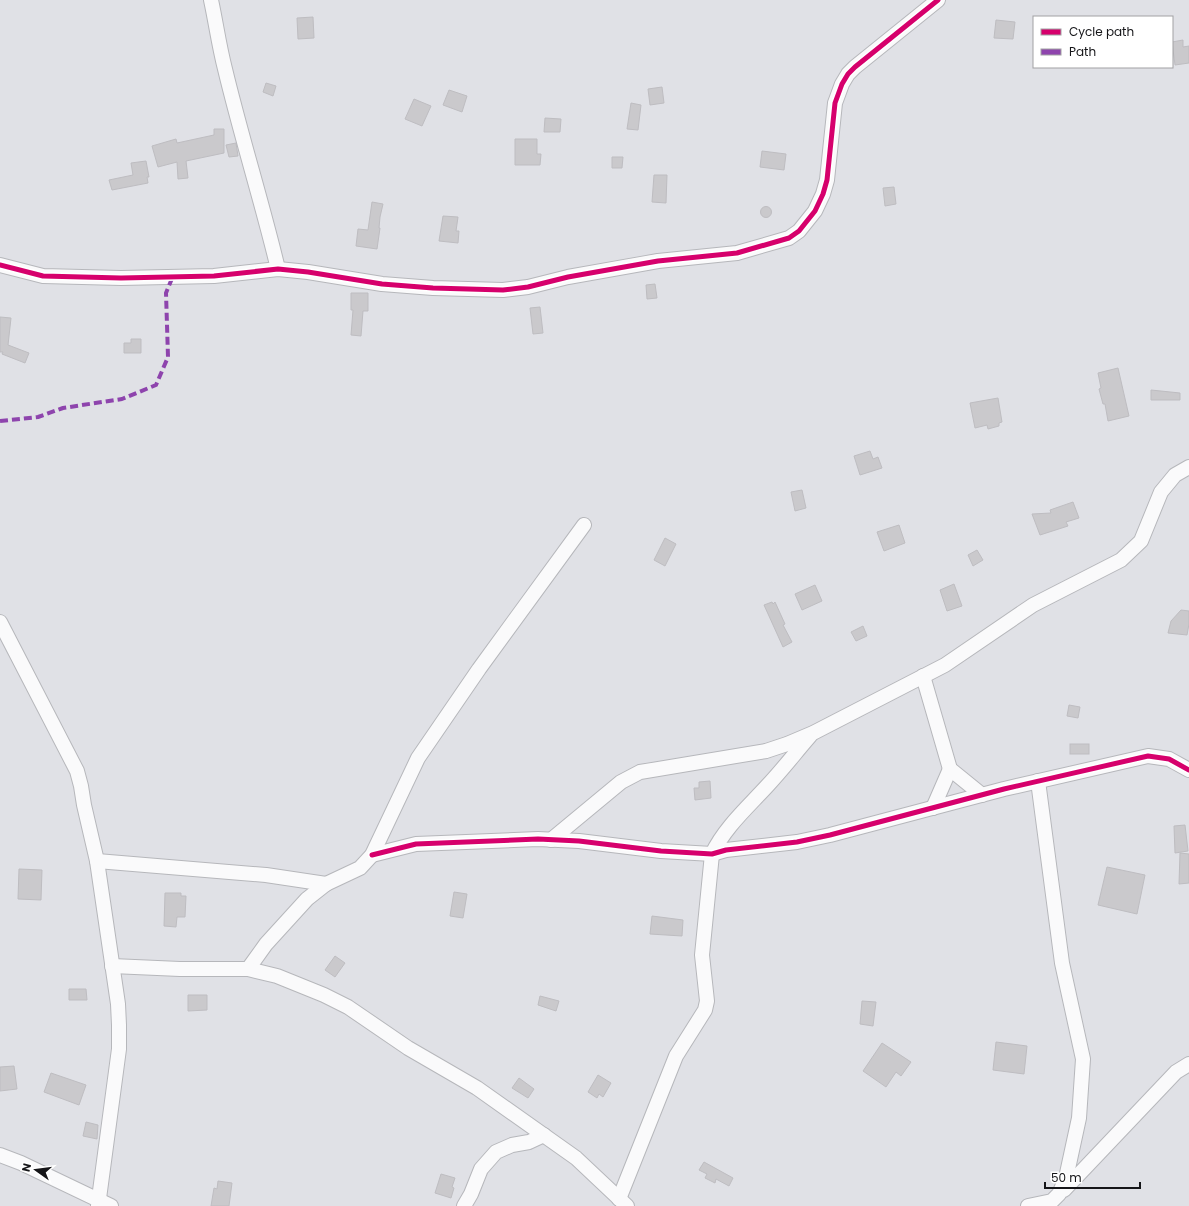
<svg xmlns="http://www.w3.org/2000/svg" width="1189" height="1206" font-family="Poppins,sans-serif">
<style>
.building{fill:#cac9cc;stroke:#bebdc1}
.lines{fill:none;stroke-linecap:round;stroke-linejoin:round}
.street-casing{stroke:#b6b7bb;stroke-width:16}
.street{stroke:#fafafb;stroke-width:14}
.quiet{stroke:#8e44ad;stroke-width:4;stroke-dasharray:8 4;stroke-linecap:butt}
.cycleway-casing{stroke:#fff;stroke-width:8}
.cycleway{stroke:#d6006c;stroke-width:5}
</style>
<rect width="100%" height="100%" fill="#e0e1e6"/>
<g class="building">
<path d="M313,17L314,38L298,39L297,18Z"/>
<path d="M996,20L1015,22L1013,39L994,38Z"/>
<path d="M1183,40V47L1189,46V63L1175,65L1172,42Z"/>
<path d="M266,83L276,86L273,96L263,92Z"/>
<path d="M662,87L664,103L650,105L648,89Z"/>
<path d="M449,90L467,96L462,112L443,105Z"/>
<path d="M414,99L431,106L422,126L405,119Z"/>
<path d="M631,103L641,105L638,130L627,129Z"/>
<path d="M545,118L561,119L560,132H544Z"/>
<path d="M214,129H224V153L186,161L188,178L178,179L177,162L158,167L152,146L176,139L177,143L214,135Z"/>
<path d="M515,139H537V154H541L540,165H515Z"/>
<path d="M236,143L238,156L229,157L226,145Z"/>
<path d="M762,151L786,154L784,170L760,167Z"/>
<path d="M612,157H623L622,168H612Z"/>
<path d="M146,161L149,177H147L148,183L112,190L109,180L133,175L131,163Z"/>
<path d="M654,175H667L666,203L652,202Z"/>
<path d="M894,187L896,204L885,206L883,188Z"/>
<path d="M372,202L383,204L380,217L379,228H380L377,249L356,246L358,229L368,230Z"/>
<circle cx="766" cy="212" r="5.5"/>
<path d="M443,216L458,217L456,231H459L458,243L439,241Z"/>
<path d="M655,284L657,298L647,299L646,285Z"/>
<path d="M351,293H368V311H363L361,336L351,335L353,310H351Z"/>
<path d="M540,307L543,333L533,334L530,308Z"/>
<path d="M0,317L11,318L8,345L29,353L25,363L2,354L3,352H0Z"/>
<path d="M131,339H141V353H124V343H131Z"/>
<path d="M1118,368L1129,416L1108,421L1105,404H1103L1099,389L1101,388L1098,373Z"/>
<path d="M1151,390L1180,393V400H1151Z"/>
<path d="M998,398L1002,422L999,423V426L988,429L987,425L975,428L970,403Z"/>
<path d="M870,451L873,459L878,457L882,468L860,475L854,456Z"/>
<path d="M802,490L806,508L795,511L791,492Z"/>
<path d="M1073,502L1079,518L1066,522L1068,526L1040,535L1032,514L1051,513L1050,510Z"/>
<path d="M899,525L905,543L884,551L877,532Z"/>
<path d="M665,538L676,544L665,566L654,560Z"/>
<path d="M977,550L983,560L973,566L968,555Z"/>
<path d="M954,584L962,606L947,611L940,590Z"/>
<path d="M815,585L822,601L802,610L795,594Z"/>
<path d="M772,602L773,604L775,602L785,624L783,625L792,642L783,647L764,605Z"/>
<path d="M1181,610L1189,611V624L1187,635L1168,633L1171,621Z"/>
<path d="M863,626L867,636L856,641L851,632Z"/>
<path d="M1069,705L1080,707L1078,718L1067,716Z"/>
<rect x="1070" y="744" width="19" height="10"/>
<path d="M710,781L711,798L695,800L694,788H699V782Z"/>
<path d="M1185,825L1188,851L1175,853L1174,826Z"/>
<path d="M1180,853L1189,854V883L1179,884Z"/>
<path d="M1107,867L1145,875L1137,914L1098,905Z"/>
<path d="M19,869L42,870L41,900L18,899Z"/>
<path d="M454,892L467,894L463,918L450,916Z"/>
<path d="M165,893H181V896H186L185,917H177L176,927L164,926Z"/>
<path d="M652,916L683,920L682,936L650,934Z"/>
<path d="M335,956L345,963L335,977L325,970Z"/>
<path d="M69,989H86L87,1000H69Z"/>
<path d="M188,995H207V1010L188,1011Z"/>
<path d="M540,996L559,1001L556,1011L538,1005Z"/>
<path d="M862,1001L876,1002L873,1026L860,1024Z"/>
<path d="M996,1042L1027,1046L1024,1074L993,1070Z"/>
<path d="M882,1043L911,1062L901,1076L896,1072L886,1087L863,1071Z"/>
<path d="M14,1066L17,1089L0,1091V1067Z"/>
<path d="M51,1073L86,1085L79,1105L44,1092Z"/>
<path d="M598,1075L611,1083L603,1097L599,1094L597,1098L588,1092Z"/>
<path d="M519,1078L534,1089L528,1098L512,1088Z"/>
<path d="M86,1122L98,1125L97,1139L83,1136Z"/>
<path d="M704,1162L733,1178L729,1186L716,1179L715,1183L705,1178L707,1174L699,1170Z"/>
<path d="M441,1174L455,1178L452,1187L454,1188L451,1198L435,1193Z"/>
<path d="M218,1181L232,1183L229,1206H211L214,1188L217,1189Z"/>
</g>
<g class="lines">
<g class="street-casing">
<g id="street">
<path d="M211,0C216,23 219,46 225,69C241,136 262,202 278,269"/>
<path d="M0,265L43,276L121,278L214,276L278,269L308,272L382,284L433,288L503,290L528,287L568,277L658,261L737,253L789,238L799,231L815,211L823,194L827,180L835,103L842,84L848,74L855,67L938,0"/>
<path d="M0,622L77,771L81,786L84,805L97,861L118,1004L119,1025V1049L98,1206"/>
<path d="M923,676L950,769L982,795"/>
<path d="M933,808L950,769"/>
<path d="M551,840L621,782L640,772L766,751L787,744L813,733L945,665L1033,605L1121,560L1141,541L1161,492L1175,475L1189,467"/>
<path d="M372,855L416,844L538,839L579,841L661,851L712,854L726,850L797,842L830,835L1004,789L1148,756L1169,759L1189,770"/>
<path d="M97,861L266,875L326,884"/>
<path d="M112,966L180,969H248L266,944L307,899L326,884L360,868L372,855L418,758L479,669L584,525"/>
<path d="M248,969L277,976L324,995L348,1007L408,1048L477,1088L576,1158L627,1206"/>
<path d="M0,1155L21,1163L111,1206"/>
<path d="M1064,1190L1176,1072L1189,1064"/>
<path d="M619,1199L676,1056L705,1010L707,1001L702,955L712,854C725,827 748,807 768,785C783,769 796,752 810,736"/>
<path d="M464,1206L471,1194L481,1169L496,1152L512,1145L529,1142L544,1135"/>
<path d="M1028,1206L1052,1201L1059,1194L1066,1178L1079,1118L1083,1059L1062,963L1038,781"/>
</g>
</g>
<use href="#street" class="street"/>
<path class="quiet" d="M0,421L38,417L63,408L122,399L156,385L168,357L166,293L173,276"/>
<g class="cycleway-casing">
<g id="cycleway">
<path d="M0,265L43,276L121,278L214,276L278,269L308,272L382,284L433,288L503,290L528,287L568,277L658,261L737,253L789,238L799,231L815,211L823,194L827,180L835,103L842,84L848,74L855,67L938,0"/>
<path d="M372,855L416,844L538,839L579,841L661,851L712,854L726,850L797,842L830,835L1004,789L1148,756L1169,759L1189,770"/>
</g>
</g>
<use href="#cycleway" class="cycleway"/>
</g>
<rect x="1033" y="16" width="140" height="52" fill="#ffffff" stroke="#a1a1a3"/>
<rect x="1041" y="29" width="20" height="6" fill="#d6006c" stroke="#a1a1a3"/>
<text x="1069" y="36" font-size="12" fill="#151518">Cycle path</text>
<rect x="1041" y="49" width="20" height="6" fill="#8e44ad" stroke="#a1a1a3"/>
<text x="1069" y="56" font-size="12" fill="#151518">Path</text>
<g transform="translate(36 1170) rotate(284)" stroke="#ffffff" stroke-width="3" paint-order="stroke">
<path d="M0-3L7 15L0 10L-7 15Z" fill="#151518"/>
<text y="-6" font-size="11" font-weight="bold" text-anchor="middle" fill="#151518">N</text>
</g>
<path d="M1045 1182v6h95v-6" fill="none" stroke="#151518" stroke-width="2"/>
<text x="1051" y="1182" font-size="12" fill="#151518" stroke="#ffffff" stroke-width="3" paint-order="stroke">50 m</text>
</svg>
